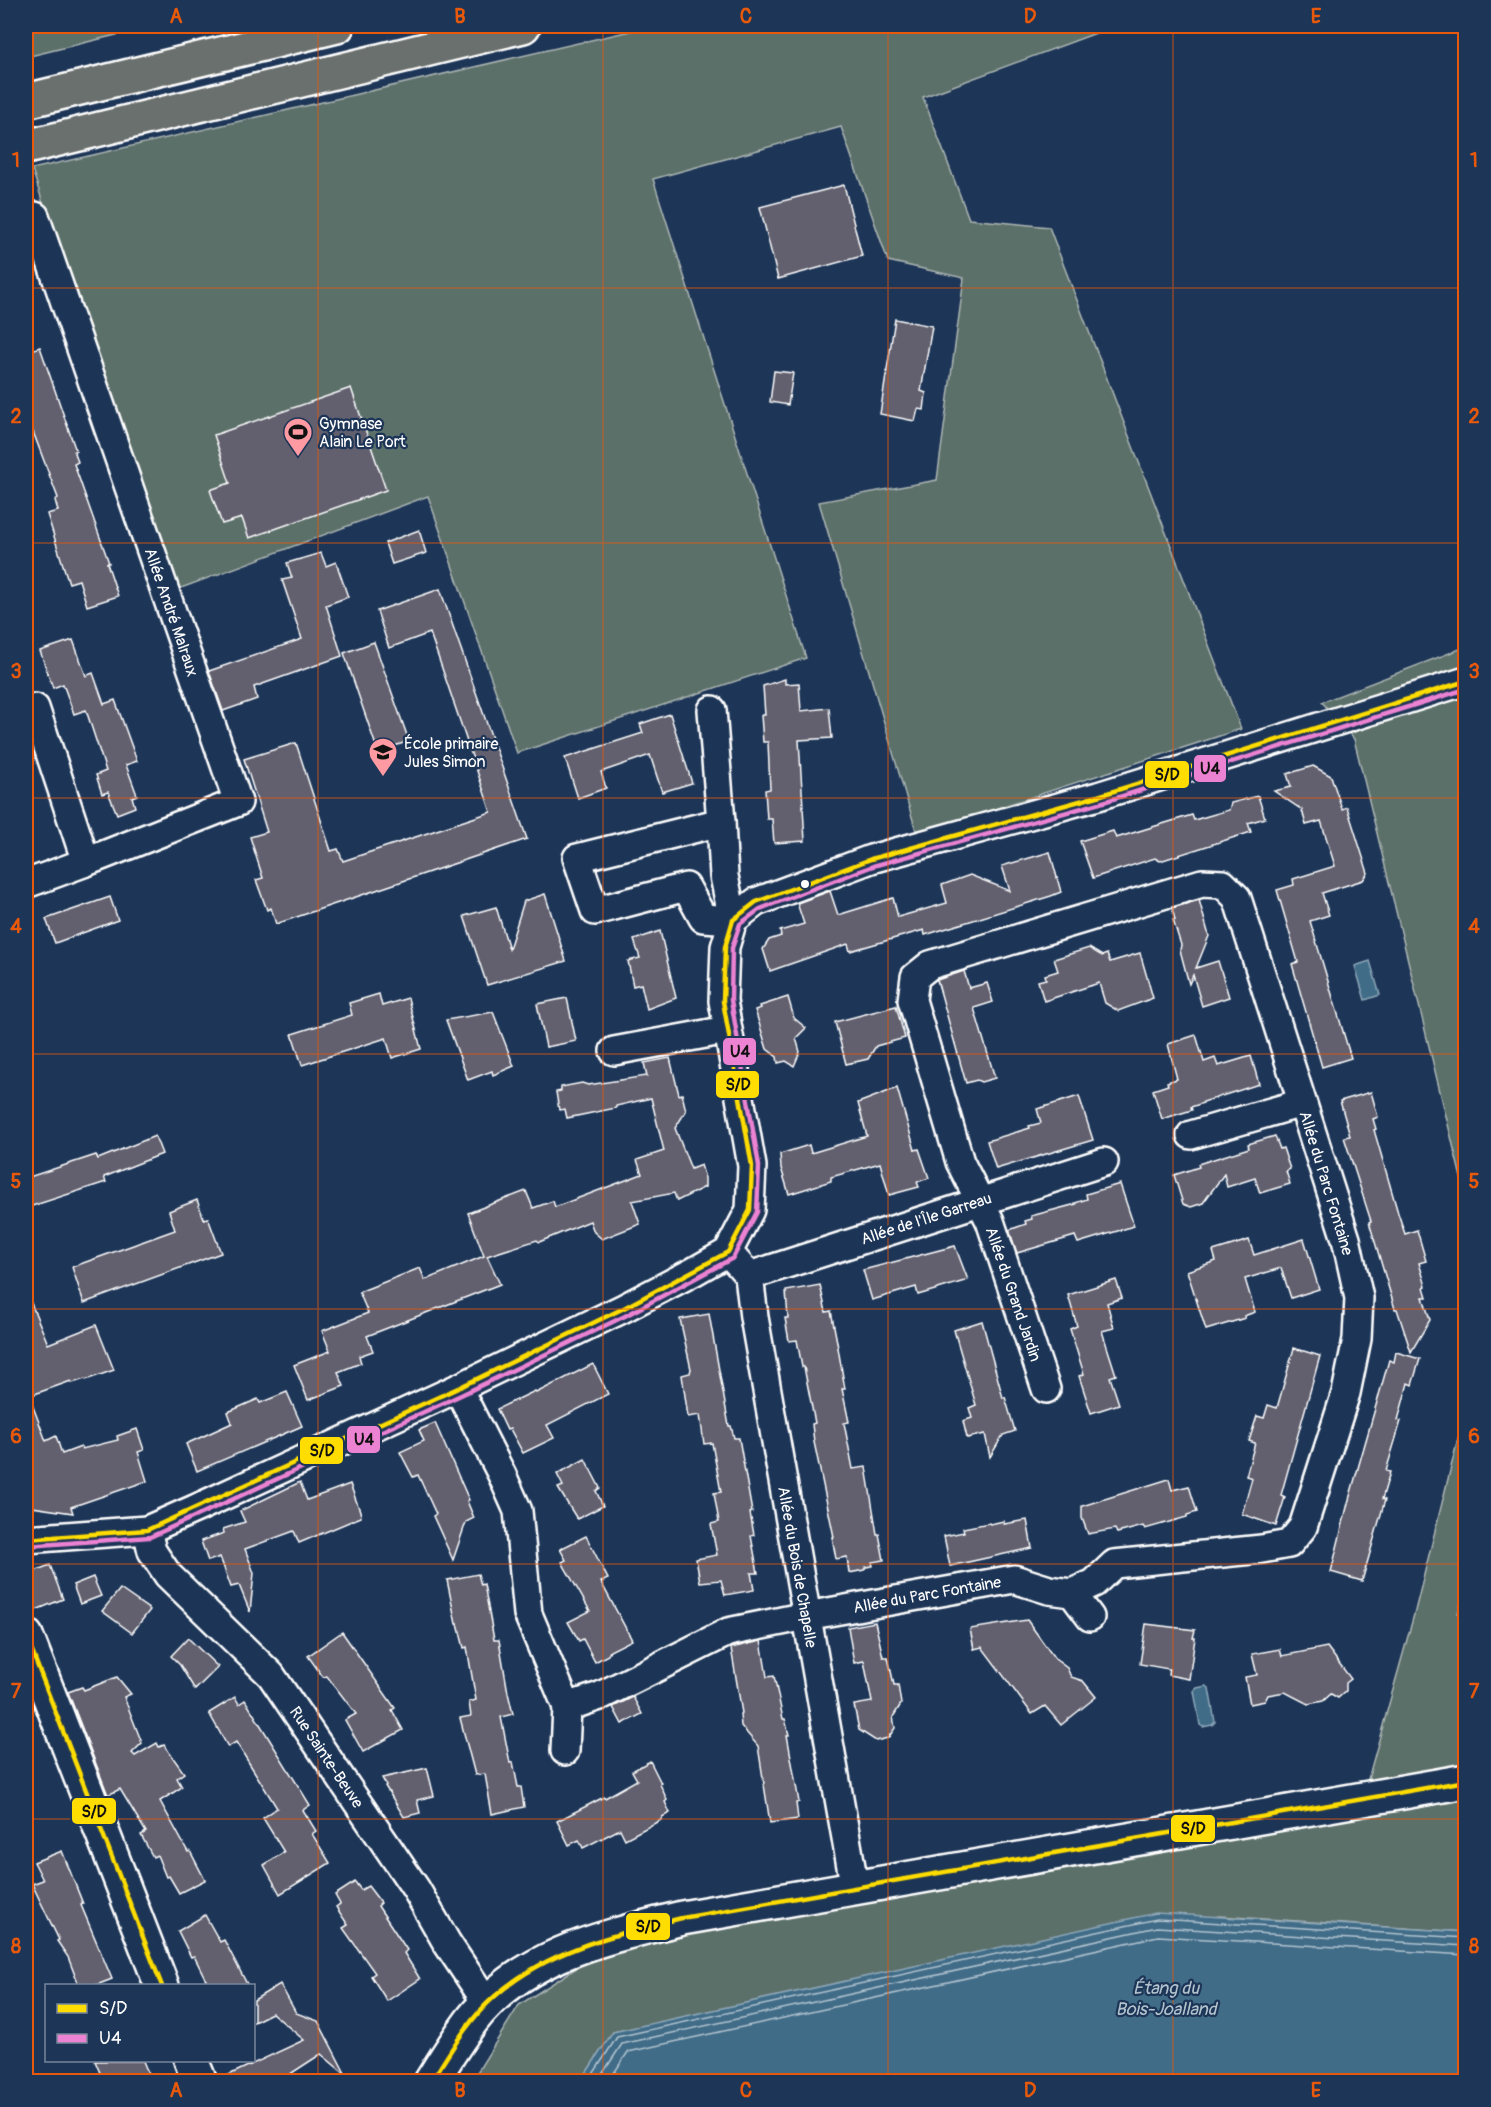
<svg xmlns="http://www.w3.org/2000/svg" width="1491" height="2107" font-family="Pangolin,sans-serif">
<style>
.green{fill:#5b6f6a;stroke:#adb7b4;stroke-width:1.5}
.water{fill:#416c88;stroke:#8da7b8;stroke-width:1.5}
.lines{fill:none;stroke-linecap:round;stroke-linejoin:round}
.shore{stroke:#b3c4cf;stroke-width:1.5}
.building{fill:#625f6e;stroke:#fff;stroke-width:1.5}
.minor-casing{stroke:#fff;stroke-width:32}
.tertiary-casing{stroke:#fff;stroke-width:38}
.trunk-casing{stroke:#fff;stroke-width:38}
.minor{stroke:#1d3557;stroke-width:27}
.tertiary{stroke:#1d3557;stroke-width:33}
.trunk{stroke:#6b706d;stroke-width:33}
.bus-1-casing{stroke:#1d3557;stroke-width:9}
.bus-2-casing{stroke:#1d3557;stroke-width:9}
.bus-1{stroke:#fd0;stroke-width:4.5}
.bus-2{stroke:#ec82d2;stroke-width:4.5}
.grid{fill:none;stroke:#e8590c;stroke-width:1.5;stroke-opacity:0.55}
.bus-dot{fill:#fff;stroke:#1d3557;stroke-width:2}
.labels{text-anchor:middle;stroke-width:4.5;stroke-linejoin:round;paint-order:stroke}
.poi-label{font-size:16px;fill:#fff;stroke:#1d3557;text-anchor:start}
.street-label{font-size:16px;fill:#fff;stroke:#1d3557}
.water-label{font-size:18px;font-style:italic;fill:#b3c4cf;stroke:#1d3557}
.line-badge{stroke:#1d3557;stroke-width:2}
.pale-badge-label{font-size:16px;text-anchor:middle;font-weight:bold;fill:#111}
.neatline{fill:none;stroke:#e8590c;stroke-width:2}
.grid-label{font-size:20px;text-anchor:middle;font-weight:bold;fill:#e8590c}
</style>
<rect width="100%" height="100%" fill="#1d3557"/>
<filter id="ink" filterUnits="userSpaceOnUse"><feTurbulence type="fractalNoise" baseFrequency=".0167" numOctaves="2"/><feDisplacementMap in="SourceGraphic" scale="12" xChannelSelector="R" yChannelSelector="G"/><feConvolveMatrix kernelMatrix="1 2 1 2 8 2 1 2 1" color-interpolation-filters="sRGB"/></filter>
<g filter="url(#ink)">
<g class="green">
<path d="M26,26H153L26,57Z"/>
<path d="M652,26H1115L923,97L969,219L1049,227L1241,729L917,834L819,502L937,480L964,278L888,261L841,127L653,179L806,658L517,753L428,496L173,591L126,462L32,169Z"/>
<path d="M1465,647V1194L1354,739L1322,702Z"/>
<path d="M1465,1411L1466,1587L1458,1613L1466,1614L1465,1932L1219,1916L613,2032L581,2081L471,2082L519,2005L598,1954L731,1919L1358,1815L1415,1611Z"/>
</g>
<g class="water">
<path d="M1370,961L1380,995L1365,1000L1355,966Z"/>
<path d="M1206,1686L1209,1688L1215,1722L1212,1725L1203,1727L1200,1725L1194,1691L1197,1688Z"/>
<path d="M1156,1913L1465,1932V2081H581L613,2032Z"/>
</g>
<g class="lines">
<g class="shore">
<path d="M588,2082L617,2037L1157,1919L1466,1938"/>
<path d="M597,2082L622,2044L1157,1927L1466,1946"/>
<path d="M608,2082L628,2052L1158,1936L1466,1955"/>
</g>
</g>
<g class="building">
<path d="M844,185L862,256L778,279L760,207Z"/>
<path d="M895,319L932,326L921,391L926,393L924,410L918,409L915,421L880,414Z"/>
<path d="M40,347L76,451H74L78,462L74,464L109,563H107L118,596L87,606L79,580L69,583L63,565L47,514L58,511L55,500L58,498L26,413V352Z"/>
<path d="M774,371L793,373L788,405L770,402Z"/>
<path d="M351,388L386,490L249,538L242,518L222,524L210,490L230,483L214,435Z"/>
<path d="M419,530L426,553L392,564L385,543Z"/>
<path d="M321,553L326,566L336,562L348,597L326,605L342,656L254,687L257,699L223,711L209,671L302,639L282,580L292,578L287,563Z"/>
<path d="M440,589L527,839L276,924L271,908L267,910L256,880L263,878L250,837L267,832L244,759L296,743L331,851L338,849L343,861L491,812L430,633L389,648L377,611Z"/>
<path d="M73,640L86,676L93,673L104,704L115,700L137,761L126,765L137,795L132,797L135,807L117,814L108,792L102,794L96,775L106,771L86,710L74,714L63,684L53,688L40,651Z"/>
<path d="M374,642L409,741L378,752L344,653Z"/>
<path d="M785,679V684L799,683L801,711L829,708L832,738L799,740L805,841L774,843L772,819H767L765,790L770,789L769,766L768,742H763L761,715H765L763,686Z"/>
<path d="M670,714L692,783L662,792L650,755L601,772L606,788L578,798L565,758L643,733L640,724Z"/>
<path d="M1313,766L1331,776L1342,809L1347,807L1368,873L1363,880L1322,893L1329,915L1310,921L1351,1058L1322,1067L1292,964L1298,962L1277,890L1294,885L1293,879L1335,866L1321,821L1306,825L1302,810L1274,791L1291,787L1287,774Z"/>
<path d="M1258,796L1265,818L1248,823L1251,832L1160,861L1155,858L1093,878L1080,841L1113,831L1116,838L1192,815L1194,820L1229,810L1231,803Z"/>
<path d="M1050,852L1061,892L1051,896L925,935L924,930L850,951L848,944L770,971L763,949L769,940L781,936L780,931L804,924L797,903L830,891L838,915L893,898L898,917L947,903L942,885L970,875L1010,891L1002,866Z"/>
<path d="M545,894L566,961L487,985L464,916L496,907L509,949L524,901Z"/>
<path d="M110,897L118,920L55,943L46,919Z"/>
<path d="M1199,900L1209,936L1196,968L1218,961L1229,997L1202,1006L1193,975L1189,984L1180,950L1181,945L1173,920H1175L1172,908Z"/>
<path d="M660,931L676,998L647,1009L641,984L633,986L628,961L640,958L634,940Z"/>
<path d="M1089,948L1102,956L1107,954L1110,962L1140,953L1153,998L1118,1011L1105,1003L1099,983L1044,1001L1038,981L1046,979L1045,975L1058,971L1054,959Z"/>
<path d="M964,971L969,988L987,983L993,1002L974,1008L995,1078L981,1082L977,1080L966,1083L937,980Z"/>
<path d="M379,994L382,1006L408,998L421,1049L392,1058L386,1038L302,1065L292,1034L352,1015L349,1003Z"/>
<path d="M788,997L794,1018L806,1028L796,1038L800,1052L794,1066L786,1061L778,1063L777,1057L767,1049L755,1010L761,1008L760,1006Z"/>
<path d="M567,998L576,1041L546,1047L537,1004Z"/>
<path d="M896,1006L905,1038L876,1046L868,1059L846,1064L835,1022Z"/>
<path d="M493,1012L514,1066L493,1075L492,1071L468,1080L446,1020Z"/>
<path d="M1196,1035L1204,1062L1215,1058L1218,1066L1251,1056L1259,1084L1203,1102V1103L1191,1107L1192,1110L1162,1119L1153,1090L1168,1085L1167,1082L1177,1079L1168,1044Z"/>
<path d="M670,1058L679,1095L682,1094L686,1111L675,1128L691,1169L701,1165L705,1178V1187L677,1201L674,1193L632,1201L640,1224L602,1239L594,1232L590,1221L539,1242L537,1240L487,1256L500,1284L367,1336L373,1351L359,1356L361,1363L338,1372L344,1386L308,1400L294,1365L330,1351L322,1331L368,1313L359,1292L420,1268L425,1280L484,1256L468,1213L526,1191L533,1208L553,1201L555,1207L642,1174L637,1160L664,1151L651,1098L616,1106V1108L567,1118L565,1109L559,1110L556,1092L561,1091V1087L582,1083L588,1085L647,1076L644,1063Z"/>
<path d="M897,1088L915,1150L919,1149L929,1178L917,1182L919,1187L889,1195L880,1163L831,1177V1181L789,1194L781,1168L780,1154L809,1145L811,1153L867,1136L858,1103Z"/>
<path d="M1371,1092L1378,1117L1373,1119L1376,1129L1374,1130L1398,1213L1405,1234L1417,1230L1426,1261L1419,1263L1426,1286L1424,1287L1427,1297H1423L1430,1320L1411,1352L1397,1309H1395L1369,1222L1371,1221L1344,1137L1350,1136L1340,1101Z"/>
<path d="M1079,1096L1093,1140L996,1169L987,1141L1030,1128L1029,1126L1041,1123L1037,1109Z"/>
<path d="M155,1136L162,1154L104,1177L106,1182L26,1208V1178L96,1155L98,1159Z"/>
<path d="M1275,1136L1280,1149L1283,1148L1290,1169L1286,1171L1290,1184L1260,1193L1255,1178L1227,1187L1224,1174L1203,1203L1191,1207L1183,1204L1174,1175L1199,1167L1198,1164L1249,1148L1248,1144Z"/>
<path d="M1120,1184L1134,1226L1078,1243L1075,1236L1017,1253L1009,1230L1026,1224L1025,1221L1032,1219L1031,1216L1076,1204L1075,1203L1087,1199L1086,1194Z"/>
<path d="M197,1200L204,1219L208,1218L221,1253L84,1303L72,1267L175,1230L169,1211Z"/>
<path d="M1304,1239L1319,1289L1291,1298L1281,1268L1245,1279L1255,1312L1244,1316L1245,1318L1206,1330L1187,1271L1216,1261L1213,1251L1249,1240L1254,1255Z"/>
<path d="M955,1246L968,1280L918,1295L916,1287L872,1300L863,1270Z"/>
<path d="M1116,1280L1122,1298L1107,1303L1114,1328L1102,1331L1116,1375L1110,1377L1119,1404L1091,1413L1079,1376L1084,1374L1070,1329L1077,1326L1068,1295Z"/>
<path d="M820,1285L826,1312L831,1311L837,1342L845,1389H842L849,1422L844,1423L853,1469L866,1467L877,1534H879L884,1560L872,1562L873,1566L866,1567L864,1570L849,1573L847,1557L836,1559L832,1537H834L814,1442L812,1424L815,1423L804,1367H802L797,1340L789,1341L785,1318H788L786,1291Z"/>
<path d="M26,1291L48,1344L96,1325L114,1370L86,1380L85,1379L72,1383L71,1381L29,1396L46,1441L56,1436L62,1454L81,1447L82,1449L118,1440L117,1436L137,1429L144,1450L138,1452L147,1481L71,1507L73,1513L32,1507L26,1487Z"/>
<path d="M709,1314L729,1426H731L734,1438H739L752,1512L750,1513L754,1535L751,1536L758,1573H751L754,1590L725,1595L721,1580L700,1582L696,1559L717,1555L711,1524L719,1522L714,1493L721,1492L712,1443L704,1444L700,1415L688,1417L682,1375L690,1373L691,1369L680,1319Z"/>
<path d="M982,1321L1003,1398L1005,1397L1015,1431L1003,1435L990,1457L985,1434L967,1438L963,1421L972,1418L969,1408L976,1405L954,1330Z"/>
<path d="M1294,1348L1320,1356L1281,1495L1285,1497L1276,1526L1242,1514L1252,1478L1246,1476L1255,1443L1249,1441L1257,1416L1264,1418L1268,1405L1277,1408Z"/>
<path d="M1396,1352L1420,1359L1412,1385L1408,1383L1398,1420L1401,1421L1386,1471L1390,1472L1382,1499L1385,1500L1362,1581L1331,1572L1348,1503L1389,1360L1394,1362Z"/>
<path d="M593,1364L608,1394L547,1425L554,1438L523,1453L510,1429L507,1430L497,1409L535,1391L536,1393Z"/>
<path d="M287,1392L302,1426L197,1471L186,1444L232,1423L228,1412L258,1399L260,1403Z"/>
<path d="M435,1423L469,1500L467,1501L474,1518L466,1522L453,1560L433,1516L436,1514L418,1475L413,1477L400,1452L424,1441L419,1430Z"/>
<path d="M585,1459L600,1488L596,1491L603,1506L577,1519L558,1488L563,1486L557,1474Z"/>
<path d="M1169,1479L1172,1490L1189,1486L1197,1512L1187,1515V1517L1145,1529L1143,1526L1117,1533L1115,1529L1088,1534L1082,1518V1506Z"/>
<path d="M300,1482L307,1500L350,1484L360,1511L361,1517L299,1543L294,1531L245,1549L254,1573L250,1612L239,1585L231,1587L220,1557L208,1561L201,1541L224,1533L223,1529L245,1522L240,1511Z"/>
<path d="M1027,1520L1032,1548L950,1566L944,1536L964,1532L963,1528L989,1523L990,1524L1004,1521V1524Z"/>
<path d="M586,1536L608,1579L601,1582L632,1640L610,1651L608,1655L595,1662L583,1639L579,1641L568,1622L590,1611L562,1562L566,1560L560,1549Z"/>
<path d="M50,1565L63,1599L36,1610L26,1585V1579L27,1574Z"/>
<path d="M478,1574L481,1585L484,1584L494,1640H499L508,1693L513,1714L501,1717L510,1763L513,1762L518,1787H521L524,1807L492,1814L485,1774L475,1775L460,1718L471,1716L469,1702L476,1700L467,1647L464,1648L458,1624H456L447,1580Z"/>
<path d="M93,1577L101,1596L80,1604L73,1585Z"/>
<path d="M120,1589L150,1610L132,1633L102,1611Z"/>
<path d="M1027,1620L1055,1659L1067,1668L1071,1677L1083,1681L1096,1697L1061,1725L1045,1706L1032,1714L982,1647L974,1649L970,1629Z"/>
<path d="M875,1622L883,1657H888L894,1685H898L901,1704L893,1717L895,1728L888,1738L876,1741L859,1730L854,1705L872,1702L864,1661L854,1663L848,1627Z"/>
<path d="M1146,1624L1195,1630L1193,1638H1195L1189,1679L1168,1675L1169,1669L1140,1664Z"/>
<path d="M342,1632L395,1708L392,1710L403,1730L363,1752L345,1720L356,1714L327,1676L323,1677L308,1656Z"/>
<path d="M188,1638L218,1667L195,1690L180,1665L171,1656Z"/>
<path d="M761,1641L767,1677L774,1676L783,1719H785L789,1735H787L799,1802L796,1803L798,1819L770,1823L758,1746L741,1726L740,1714L742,1713L731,1648Z"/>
<path d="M1327,1647L1351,1679L1346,1683V1691L1338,1698L1331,1694L1323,1701L1308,1704L1285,1692L1268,1695L1265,1701L1250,1704L1245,1677L1257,1675L1252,1654L1280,1649L1282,1656Z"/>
<path d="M117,1677L131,1694L124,1697L142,1743L132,1753L135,1756L157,1743L159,1747L164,1745L184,1773L177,1778L182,1787L160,1801L188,1852L190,1851L205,1880L179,1893L169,1876L166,1877L157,1855L153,1857L141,1835L146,1832L120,1789L108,1795L68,1692L82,1687L84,1690Z"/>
<path d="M235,1697L239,1704L245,1700L310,1805L303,1810L316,1831L312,1834L330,1863L280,1894L264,1865L284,1852L263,1818L277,1808L236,1742L228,1747L209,1713Z"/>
<path d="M633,1697L642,1714L622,1724L613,1707Z"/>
<path d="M650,1761L661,1783L660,1784L667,1800L665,1802L670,1813L662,1817L661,1820L625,1839L620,1829L583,1848L579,1840L569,1845L557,1821L604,1797L605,1798L637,1780L632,1771Z"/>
<path d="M427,1768L434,1796L417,1800L420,1813L404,1817L385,1786L386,1785L382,1778Z"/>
<path d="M62,1851L83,1904L81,1905L112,1979L94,1986H79L68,1957L57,1941L59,1940L32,1884L43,1880L34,1862Z"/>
<path d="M355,1882L361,1890L368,1886L381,1903L378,1906L407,1950L404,1953L420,1979L387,2001L371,1976L375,1973L343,1928L348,1925L336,1907L340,1904L335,1895Z"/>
<path d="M205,1915L220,1942L224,1940L248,1986H209L194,1956L191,1957L178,1931Z"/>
<path d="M280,1984L296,2013L318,2021L346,2075L321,2054L278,2082H218V2080L304,2040L272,2013L254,2022V2000Z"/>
<path d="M95,2061H143L150,2078L140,2082H104Z"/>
</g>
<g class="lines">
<g class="minor-casing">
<g id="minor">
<path d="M26,218L35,216L238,802L86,862L26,884"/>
<path d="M35,708L86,862"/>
<path d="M712,710L721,822"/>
<path d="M721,822L724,876L733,920L703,918L686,887L595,911L577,858Z"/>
<path d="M614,1051L727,1030"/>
<path d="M1191,1135L1302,1103"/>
<path d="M728,1252L749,1276L754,1317L855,1889"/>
<path d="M749,1276L1104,1162"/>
<path d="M458,1388L502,1475L518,1511L528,1614L567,1707L600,1696L728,1632L806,1616L1014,1579L1049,1590L1072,1593L1094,1583L1114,1564L1262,1549L1289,1544L1303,1527L1346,1393L1357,1339L1359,1298L1346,1239L1237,898L1223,884L1202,883L930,965L915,977L912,1000L960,1162L990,1221L1046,1389"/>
<path d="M147,1530L152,1551L168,1575L271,1675L416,1889L447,1943L481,1994L492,1999"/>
<path d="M26,1539L147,1530L197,1508L458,1388L622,1309L693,1272L728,1252L750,1210L752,1166L723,1001L725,947L733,920L756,902L871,859L1098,796L1466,681"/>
<path d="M1072,1593L1090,1617"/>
<path d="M565,1751L567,1707"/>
</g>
</g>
<g class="tertiary-casing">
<g id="tertiary">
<path d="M26,1636L162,1986"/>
<path d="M191,2060L200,2082"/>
<path d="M431,2082C444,2061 457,2040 472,2020C523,1954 606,1937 682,1918L1466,1781"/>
</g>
</g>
<g class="trunk-casing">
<g id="trunk">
<path d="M26,101L337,26"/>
<path d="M26,147L523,26"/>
</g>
</g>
<use href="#minor" class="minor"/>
<use href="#tertiary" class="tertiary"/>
<use href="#trunk" class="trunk"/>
<g class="bus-1-casing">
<g id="bus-1">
<path d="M26,1539L147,1530L458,1388L622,1309L728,1252L750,1210L752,1166L723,1001L725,947L733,920L756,902L871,859L1098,796L1466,681"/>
<path d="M26,1636L162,1986"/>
<path d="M431,2082C450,2052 468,2020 494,1997C546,1950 616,1934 682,1918L1466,1781"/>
</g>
</g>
<g class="bus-2-casing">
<path id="bus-2" d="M27,1546L150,1537L461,1395L625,1316L733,1258L757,1212L759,1166L731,1000L732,948L740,924L760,909L873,866L1100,803L1466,689"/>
</g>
<use href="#bus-1" class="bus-1"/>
<use href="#bus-2" class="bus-2"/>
</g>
</g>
<path class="grid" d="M318,26V2082M603,26V2082M888,26V2082M1173,26V2082M26,288H1466M26,543H1466M26,798H1466M26,1054H1466M26,1309H1466M26,1564H1466M26,1819H1466"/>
<defs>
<g id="stadium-pin" transform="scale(1.5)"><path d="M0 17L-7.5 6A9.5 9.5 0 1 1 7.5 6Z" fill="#ff9aa2" stroke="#1d3557"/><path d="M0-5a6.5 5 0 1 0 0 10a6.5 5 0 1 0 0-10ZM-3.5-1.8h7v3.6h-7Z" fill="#111"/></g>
<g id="school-pin" transform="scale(1.5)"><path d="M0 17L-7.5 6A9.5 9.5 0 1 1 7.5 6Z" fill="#ff9aa2" stroke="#1d3557"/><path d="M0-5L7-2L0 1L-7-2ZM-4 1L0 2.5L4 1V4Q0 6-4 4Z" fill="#111"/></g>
</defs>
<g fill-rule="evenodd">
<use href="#stadium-pin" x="298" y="432"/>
<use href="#school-pin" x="383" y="752"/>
</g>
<circle class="bus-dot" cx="805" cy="884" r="5"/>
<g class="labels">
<g class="poi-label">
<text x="319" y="429">Gymnase<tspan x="319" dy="18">Alain Le Port</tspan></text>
<text x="404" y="749">École primaire<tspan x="404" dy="18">Jules Simon</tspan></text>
</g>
<g class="street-label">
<text transform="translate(172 612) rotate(71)" y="6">Allée André Malraux</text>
<text transform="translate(1327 1183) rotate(73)" y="6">Allée du Parc Fontaine</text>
<text transform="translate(926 1218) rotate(-18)" y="6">Allée de l'Île Garreau</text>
<text transform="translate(1014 1294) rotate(71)" y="6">Allée du Grand Jardin</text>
<text transform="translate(798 1567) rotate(80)" y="6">Allée du Bois de Chapelle</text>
<text transform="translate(927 1594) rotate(-10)" y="6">Allée du Parc Fontaine</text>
<text transform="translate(327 1757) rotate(56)" y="6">Rue Sainte-Beuve</text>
</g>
<g class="water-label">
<text x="1166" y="1994">Étang du<tspan x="1166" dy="21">Bois-Joalland</tspan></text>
</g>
</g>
<g class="line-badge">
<rect x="1193" y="754" width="34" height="29" rx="6" fill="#ec82d2"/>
<rect x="1144" y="760" width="46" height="29" rx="6" fill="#fd0"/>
<rect x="722" y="1037" width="35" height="29" rx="6" fill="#ec82d2"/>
<rect x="715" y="1070" width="45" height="29" rx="6" fill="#fd0"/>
<rect x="346" y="1425" width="35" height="29" rx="6" fill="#ec82d2"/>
<rect x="299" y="1436" width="45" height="29" rx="6" fill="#fd0"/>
<rect x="71" y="1797" width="46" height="28" rx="6" fill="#fd0"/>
<rect x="1170" y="1814" width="46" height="29" rx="6" fill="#fd0"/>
<rect x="625" y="1912" width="46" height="29" rx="6" fill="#fd0"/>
</g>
<g class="pale-badge-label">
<text x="1210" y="774">U4</text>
<text x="1167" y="780">S/D</text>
<text x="740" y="1057">U4</text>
<text x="738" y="1090">S/D</text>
<text x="364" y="1445">U4</text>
<text x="322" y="1456">S/D</text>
<text x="94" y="1817">S/D</text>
<text x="1193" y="1834">S/D</text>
<text x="648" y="1932">S/D</text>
</g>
<rect width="1491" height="2107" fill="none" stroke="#1d3557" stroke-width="66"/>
<rect x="45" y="1984" width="210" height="78" fill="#1d3557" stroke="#77869a" stroke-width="1.5"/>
<rect x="57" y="2004" width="30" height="9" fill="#ffdd00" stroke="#77869a" stroke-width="1.5"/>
<text x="99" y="2014" font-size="18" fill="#ffffff">S/D</text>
<rect x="57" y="2034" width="30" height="9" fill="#ec82d2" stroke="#77869a" stroke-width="1.5"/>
<text x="99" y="2044" font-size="18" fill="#ffffff">U4</text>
<rect x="33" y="33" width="1425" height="2041" class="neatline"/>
<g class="grid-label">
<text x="176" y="23">A</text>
<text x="460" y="23">B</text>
<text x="746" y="23">C</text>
<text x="1030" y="23">D</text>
<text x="1316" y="23">E</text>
<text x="16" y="167">1</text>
<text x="1474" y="167">1</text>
<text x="16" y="423">2</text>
<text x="1474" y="423">2</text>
<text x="16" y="678">3</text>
<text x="1474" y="678">3</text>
<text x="16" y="933">4</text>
<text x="1474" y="933">4</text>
<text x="16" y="1188">5</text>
<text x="1474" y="1188">5</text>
<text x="16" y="1443">6</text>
<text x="1474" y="1443">6</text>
<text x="16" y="1698">7</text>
<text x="1474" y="1698">7</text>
<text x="16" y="1953">8</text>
<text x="1474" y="1953">8</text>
<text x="176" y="2097">A</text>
<text x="460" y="2097">B</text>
<text x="746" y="2097">C</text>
<text x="1030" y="2097">D</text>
<text x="1316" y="2097">E</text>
</g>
</svg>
